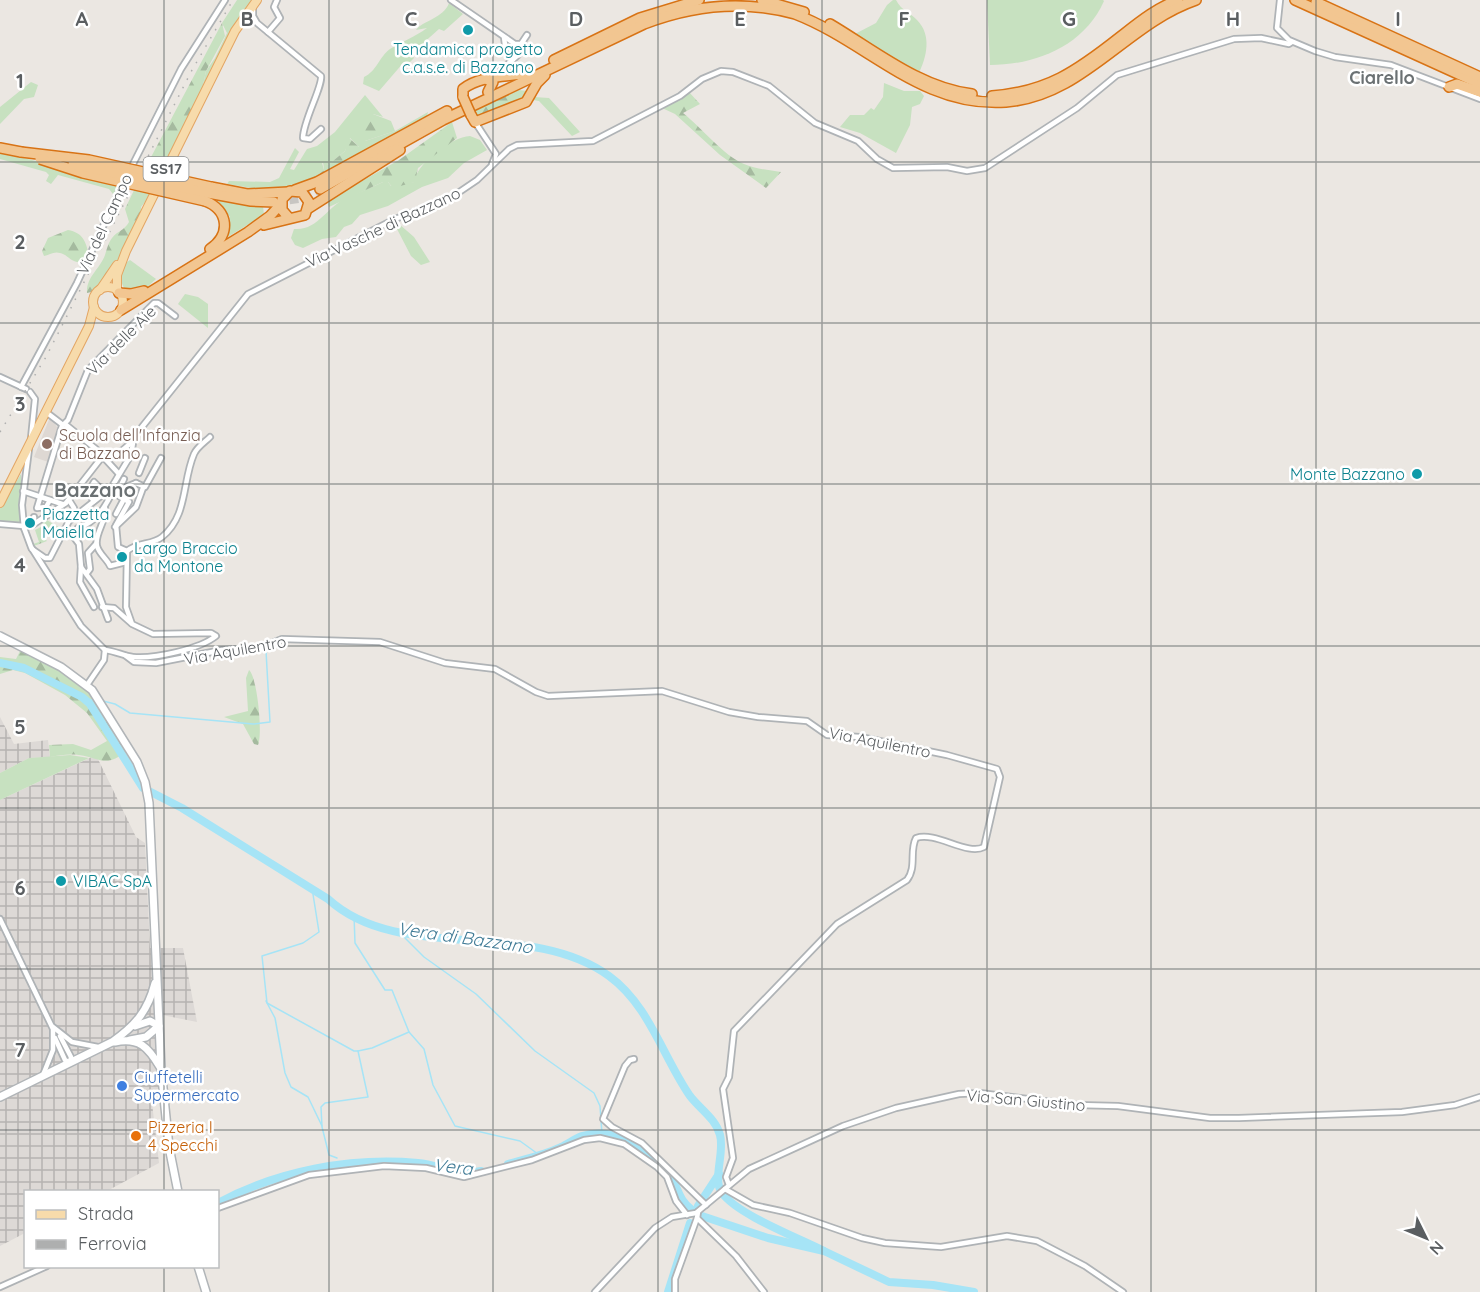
<svg xmlns="http://www.w3.org/2000/svg" width="1480" height="1292" font-family="Quicksand,sans-serif">
<style>
.industrial{fill:url(#industrial-grid)}
.education{fill:#ded8d3}
.grass{fill:#c7e1c0}
.forest{fill:url(#forest-firs)}
.lines{fill:none;stroke-linecap:round;stroke-linejoin:round}
.stream{stroke:#a6e4f6;stroke-width:1.5}
.river{stroke:#a6e4f6;stroke-width:8}
.highway-tunnel{stroke:#c7c5c2;stroke-width:9;stroke-dasharray:9 4.5;stroke-linecap:butt}
.street-casing{stroke:#afb3b6;stroke-width:8}
.secondary-casing{stroke:#b1b5b8;stroke-width:10}
.primary-casing{stroke:#e3a563;stroke-width:10}
.highway-casing{stroke:#d87315;stroke-width:12}
.street{stroke:#fff;stroke-width:4.5}
.secondary{stroke:#fff;stroke-width:7}
.primary{stroke:#f7dbab;stroke-width:8}
.highway{stroke:#f2c691;stroke-width:9}
.rail{stroke:#aeafaf;stroke-width:1.5;stroke-dasharray:1.5 8;stroke-linecap:butt}
.highway-bridge-casing{stroke:#d87315;stroke-width:12;stroke-linecap:butt}
.highway-bridge{stroke:#f2c691;stroke-width:9}
.grid{fill:none;stroke:#5a5e61;stroke-width:1.5;stroke-opacity:0.55}
.culture-dot{fill:#0f9aa8;stroke:#fff;stroke-width:2}
.education-dot{fill:#8d6e63;stroke:#fff;stroke-width:2}
.shop-dot{fill:#3f7fe0;stroke:#fff;stroke-width:2}
.food-dot{fill:#e8710a;stroke:#fff;stroke-width:2}
.labels{text-anchor:middle;stroke-width:5;stroke-linejoin:round;paint-order:stroke}
.shield{fill:#fff;stroke:#8c8e90;stroke-width:1.5}
.shield-label{font-size:15px;font-weight:bold;fill:#5a5e61}
.culture-label{font-size:16px;fill:#0d838f;stroke:#fff;text-anchor:start}
.street-label{font-size:16px;fill:#5a5e61;stroke:#fff}
.education-label{font-size:16px;fill:#785e54;stroke:#fff;text-anchor:start}
.shop-label{font-size:16px;fill:#366cbe;stroke:#fff;text-anchor:start}
.food-label{font-size:16px;fill:#c56008;stroke:#fff;text-anchor:start}
.neighbourhood-label{font-size:18px;font-weight:bold;fill:#6b7173;stroke:#fff}
.water-label{font-size:18px;font-style:italic;fill:#407b96;stroke:#fff}
.quarter-label{font-size:20px;font-weight:bold;fill:#6b7173;stroke:#fff}
.grid-label{font-size:20px;text-anchor:middle;font-weight:bold;fill:#5a5e61;stroke:#fff;stroke-width:5;stroke-linejoin:round;paint-order:stroke}
</style>
<defs>
<pattern id="industrial-grid" width="8" height="8" patternUnits="userSpaceOnUse" patternTransform="scale(1.5)"><rect width="8" height="8" fill="#ddd9d6"/><path d="M0 4h8M4 0v8" fill="none" stroke="#b6b3b1"/></pattern>
<pattern id="forest-firs" width="22" height="20" patternUnits="userSpaceOnUse" patternTransform="scale(1.5)"><rect width="22" height="20" fill="#c7e1c0"/><path d="M5 1l3.5 6h-7zM16 11l3.5 6h-7z" fill="#a5ba9f"/></pattern>
</defs>
<rect width="100%" height="100%" fill="#ebe7e2"/>
<g class="industrial">
<path d="M0,717L14,744L48,740L50,757L29,758L0,773Z"/>
<path d="M96,755L136,837L145,843L150,948H183L197,1022L162,1015L167,1101L152,1103L159,1163L107,1191L26,1192L25,1233L0,1246V800Z"/>
</g>
<path class="education" d="M50,417L59,430L48,462L34,457Z"/>
<g class="grass">
<path d="M237,0H252V3L164,170L146,166L150,159L154,161L182,127L202,90L206,71L215,58L227,33L222,23Z"/>
<path d="M893,0H896C902,11 909,12 917,20C932,35 927,57 918,75L853,35L876,23L887,5Z"/>
<path d="M987,0H1103L1104,1C1084,46 1036,65 990,65Z"/>
<path d="M449,3L463,14L444,31L439,29L411,54L414,58L407,65L404,62L379,91L363,84L364,77C377,71 379,57 390,49C401,42 415,37 427,28L416,30C422,21 444,18 449,3Z"/>
<path d="M31,82L38,85L34,97L24,99L0,124V107Z"/>
<path d="M884,83L904,91H920L924,96L920,104L912,107L910,125L896,153L860,133L840,127L850,115H864L871,108L874,110L883,97Z"/>
<path d="M365,95L383,117L373,114L365,141L395,131L428,112L426,120L374,147H359L350,138L345,151L328,165L322,163L324,170L317,176L301,177L294,187L263,190L227,184L229,181L270,182L279,178L295,148L299,152L290,169L294,170L307,149L317,146L335,132Z"/>
<path d="M534,97L549,98L580,132L572,136L539,101L533,100Z"/>
<path d="M470,136L480,140L487,150L464,163L448,178L422,187L388,206L360,215L352,224L344,227L336,237L322,239L303,248L295,245L291,238L294,229C318,231 327,206 348,197C359,192 371,188 383,182H388L391,186L414,182C417,163 451,137 470,136Z"/>
<path d="M0,152L123,183L113,199V194L109,189L58,175L51,184L46,181L49,175L46,172L0,159Z"/>
<path d="M216,199L263,206L264,215L226,238L230,217Z"/>
<path d="M399,224L414,237L430,262L421,265L411,256L397,229H394Z"/>
<path d="M130,260L156,279L145,289H125C118,280 120,266 130,260Z"/>
<path d="M185,294L198,297L208,304V328L178,304Z"/>
<path d="M21,474V524L0,522V508Z"/>
<path d="M70,755L89,758L0,800V773L29,758Z"/>
</g>
<g class="forest">
<path d="M222,23L225,36L206,71L202,90L174,148L164,159L158,161L150,159Z"/>
<path d="M519,90L527,91V98L488,114L476,116L473,110Z"/>
<path d="M689,92L700,104L683,113C701,127 724,156 744,164C755,169 769,170 781,172L766,188L720,155L675,114L662,108Z"/>
<path d="M373,114L391,121L395,131L365,141L362,126L368,115Z"/>
<path d="M452,122L457,138L418,168L415,182L393,188L388,182H383L329,207L328,204L332,198L399,160Z"/>
<path d="M347,136L359,147L371,143L375,148L323,177L294,187L301,176H317L324,170L323,161L328,165L345,151L346,146L342,141L343,137Z"/>
<path d="M136,186L153,192L141,207L142,214C133,233 109,290 87,293C86,277 100,269 105,255C107,249 108,243 112,238C117,231 124,231 129,222L125,209Z"/>
<path d="M68,230C83,233 86,241 89,256L83,262C71,264 69,255 60,253C54,251 49,255 44,256L42,251L48,238Z"/>
<path d="M45,519L62,529L56,541L48,535L45,539L47,541L34,546L33,544L39,542L35,530L43,526L42,522Z"/>
<path d="M21,649L62,670L87,687L128,750C106,768 103,759 79,755C69,754 60,755 50,757L49,745L73,744L91,750L107,741L87,713L65,695L25,673L13,670L0,674V657L16,659Z"/>
<path d="M249,670C257,676 263,734 258,745L254,744L243,724L224,717L248,711L246,678Z"/>
</g>
<g class="lines">
<g class="stream">
<path d="M86,700H95"/>
<path d="M103,701L115,704L130,713L253,724L270,722L266,651"/>
<path d="M312,888L319,932L303,943L262,956L267,1003L354,1051H358"/>
<path d="M354,915L355,943L385,990H392L409,1032L424,1049L433,1085L455,1126L520,1141L538,1154"/>
<path d="M398,931L424,957L476,994L535,1051L594,1093L600,1106L602,1134"/>
<path d="M266,1001L275,1018L285,1073L291,1087L308,1097L322,1126"/>
<path d="M337,1158L329,1155L322,1127L321,1107L325,1103L368,1097L358,1051L372,1048L409,1032"/>
</g>
<g class="river">
<path d="M0,663L24,668L82,697L90,704L143,788L182,808L328,899C400,965 528,917 609,976C649,1005 663,1057 690,1096C700,1109 716,1119 720,1135C725,1152 712,1180 722,1193C738,1215 799,1238 824,1251"/>
<path d="M508,1164C525,1159 544,1155 561,1147C568,1144 574,1139 582,1136C616,1126 645,1148 667,1172C679,1185 676,1198 692,1210"/>
<path d="M218,1203C277,1171 350,1157 418,1163C440,1165 457,1176 481,1171"/>
<path d="M698,1206L719,1174"/>
<path d="M702,1216L768,1238L824,1251L889,1282L933,1285L974,1292"/>
<path d="M668,1292L690,1223"/>
</g>
<path class="highway-tunnel" d="M276,202L301,198L320,189"/>
<g class="street-casing">
<g id="street">
<path d="M451,0L515,44H521L527,35"/>
<path d="M1280,0L1277,28L1289,40L1315,51L1335,57L1391,65L1480,99"/>
<path d="M253,8V16L257,23L321,76C323,86 303,121 303,138L310,139L321,129"/>
<path d="M268,32L280,18L274,7L277,0"/>
<path d="M500,71L518,55L505,45L504,37"/>
<path d="M475,122L496,154L492,164"/>
<path d="M130,170L181,69L225,0"/>
<path d="M0,377L26,389"/>
<path d="M21,387L77,283L123,183"/>
<path d="M30,392L35,399L31,438"/>
<path d="M46,412L63,425"/>
<path d="M65,424L96,449L119,474"/>
<path d="M29,449L22,505L24,528L34,524V517"/>
<path d="M139,473L145,458"/>
<path d="M124,479L120,487L121,489L136,483"/>
<path d="M136,483L145,487L161,458"/>
<path d="M23,491L62,504"/>
<path d="M116,494L129,502L116,525L118,547L127,551"/>
<path d="M90,495L92,494L95,497L103,491L94,482L89,491C89,493 89,494 90,496L94,501"/>
<path d="M50,500L46,507L37,508L62,426L68,420L88,370L154,303H158L175,316"/>
<path d="M69,500L74,508V517"/>
<path d="M105,508C107,521 94,534 97,546C99,554 107,559 110,566L126,562"/>
<path d="M116,514L124,499"/>
<path d="M0,524L24,526"/>
<path d="M34,524L66,503L102,457L118,454L132,442"/>
<path d="M115,527L136,507L143,488"/>
<path d="M24,528L31,547L81,626L105,650"/>
<path d="M78,528L73,536L79,544L81,567L97,589L108,619"/>
<path d="M78,528C97,522 105,507 113,491L111,487"/>
<path d="M32,549L45,558H50L69,521L111,488L131,455L134,437L248,294L395,219L449,199L477,180L509,149L517,145L593,141L680,96L702,79L721,71L733,72L769,86L815,123L858,141L877,159L893,168L947,167L967,171L985,168L1077,108L1117,75L1234,39L1261,38L1289,44L1292,42"/>
<path d="M127,551C137,542 152,545 162,537C188,516 182,482 194,454C197,447 205,442 210,437"/>
<path d="M81,566L80,582L94,607"/>
<path d="M87,573L90,569L88,553L96,544"/>
<path d="M102,607L114,608L131,623"/>
<path d="M105,650C115,651 124,656 133,657C154,659 200,649 216,636L211,633L153,634L132,624L126,607L127,551"/>
<path d="M126,656L134,662L156,663L222,650L260,648L282,639L380,642L445,663L495,669L536,692L548,696L662,691L729,712L758,717L807,721L827,735L860,737L947,755L997,769L1000,777L984,847C967,856 936,831 916,838C909,851 917,867 907,880L837,924L734,1031L729,1077L723,1089L733,1158L726,1177L729,1185"/>
<path d="M87,685L104,660L105,650"/>
<path d="M0,919L53,1029V1050L43,1075"/>
<path d="M53,1027L72,1042L98,1047"/>
<path d="M60,1036L71,1057L70,1063"/>
<path d="M55,1038L65,1060L70,1063"/>
<path d="M634,1059L630,1060L625,1066L603,1119L612,1127L642,1143L706,1205"/>
<path d="M725,1189L753,1205L790,1213L862,1238L885,1243L941,1247L1007,1236L1037,1241L1085,1266L1123,1292"/>
<path d="M218,1208L309,1175L384,1166L426,1168L464,1177L532,1160L584,1140L600,1138L624,1144L657,1167L667,1177L676,1201L687,1215"/>
<path d="M698,1212L697,1218L736,1256L764,1292"/>
<path d="M0,1287L47,1266"/>
<path d="M595,1292L655,1228L672,1217L696,1213L749,1169L843,1126L896,1108L959,1094L980,1093L1077,1105L1118,1106L1210,1118H1239L1402,1112L1455,1105L1480,1097"/>
<path d="M675,1292V1279L697,1218"/>
</g>
</g>
<g class="secondary-casing">
<g id="secondary">
<path d="M0,636L61,667L92,690L137,762L145,782L149,803L161,1068L169,1147L178,1192"/>
<path d="M130,1040L146,1037L159,1026L150,1021L135,1026"/>
<path d="M115,1042C139,1037 148,1047 160,1067"/>
<path d="M0,1097L112,1042C135,1026 148,1011 155,983"/>
<path d="M198,1266L206,1292"/>
</g>
</g>
<g class="primary-casing">
<g id="primary">
<circle cx="108" cy="302" r="15"/>
<path d="M100,290L117,265"/>
<path d="M117,291V275L126,251L235,31L257,0"/>
<path d="M0,503L89,326L94,307"/>
</g>
</g>
<g class="highway-casing">
<g id="highway">
<path d="M762,0L804,12"/>
<path d="M1295,0L1480,84"/>
<path d="M1316,2L1480,77"/>
<path d="M830,24C874,50 920,88 972,94"/>
<path d="M554,60L640,18L699,0"/>
<path d="M486,79L493,82L488,92"/>
<path d="M1449,87L1457,84L1480,92"/>
<path d="M992,96C1047,92 1077,71 1120,37C1138,23 1156,8 1178,0"/>
<path d="M463,97V89C480,75 507,77 528,73"/>
<path d="M471,115L475,122L526,102L537,83L545,75"/>
<path d="M0,148L21,152"/>
<path d="M211,187L247,194L288,192"/>
<path d="M320,189L443,120L644,24C693,5 744,0 795,14C868,42 921,108 1006,102C1083,96 1126,24 1196,0"/>
<path d="M295,190L317,182L447,111"/>
<path d="M208,193L251,201L274,202"/>
<path d="M205,201C229,210 231,235 210,249"/>
<path d="M309,208L400,150"/>
<path d="M264,225L305,215L309,202L302,192L290,191L282,199V210L289,218"/>
<path d="M119,293L131,294L144,291"/>
<path d="M121,310L248,232L270,216L281,204"/>
</g>
</g>
<use href="#street" class="street"/>
<use href="#secondary" class="secondary"/>
<use href="#primary" class="primary"/>
<use href="#highway" class="highway"/>
<path class="rail" d="M0,432L46,357L192,70L233,0"/>
<g class="highway-bridge-casing">
<g id="highway-bridge">
<path d="M463,97L471,115"/>
<path d="M21,152L89,160L211,187"/>
<path d="M40,159L83,173L205,201"/>
<path d="M73,164L208,193"/>
</g>
</g>
<use href="#highway-bridge" class="highway-bridge"/>
</g>
<path class="grid" d="M164,0V1192M329,0V1292M493,0V1292M658,0V1292M822,0V1292M987,0V1292M1151,0V1292M1316,0V1292M0,162H1480M0,323H1480M0,484H1480M0,646H1480M0,808H1480M0,969H1480M0,1130H1480M164,1266V1292"/>
<g class="culture-dot">
<circle cx="468" cy="30" r="6"/>
<circle cx="1417" cy="474" r="6"/>
<circle cx="30" cy="523" r="6"/>
<circle cx="122" cy="557" r="6"/>
<circle cx="61" cy="881" r="6"/>
</g>
<circle class="education-dot" cx="47" cy="444" r="6"/>
<circle class="shop-dot" cx="122" cy="1086" r="6"/>
<circle class="food-dot" cx="136" cy="1136" r="6"/>
<g class="labels">
<rect class="shield" x="143.5" y="157" width="45" height="24" rx="4.5"/>
<g class="shield-label">
<text x="166" y="174">SS17</text>
</g>
<g class="culture-label">
<text x="468" y="55" text-anchor="middle">Tendamica progetto<tspan x="468" dy="18">c.a.s.e. di Bazzano</tspan></text>
<text x="1405" y="480" text-anchor="end">Monte Bazzano</text>
<text x="42" y="520">Piazzetta<tspan x="42" dy="18">Maiella</tspan></text>
<text x="134" y="554">Largo Braccio<tspan x="134" dy="18">da Montone</tspan></text>
<text x="73" y="887">VIBAC SpA</text>
</g>
<g class="street-label">
<text transform="translate(104 224) rotate(-65)" y="6">Via del Campo</text>
<text transform="translate(383 227) rotate(-25)" y="6">Via Vasche di Bazzano</text>
<text transform="translate(121 340) rotate(-45)" y="6">Via delle Aie</text>
<text transform="translate(235 650) rotate(-10)" y="6">Via Aquilentro</text>
<text transform="translate(880 742) rotate(11)" y="6">Via Aquilentro</text>
<text transform="translate(1026 1100) rotate(5)" y="6">Via San Giustino</text>
</g>
<g class="education-label">
<text x="59" y="441">Scuola dell'Infanzia<tspan x="59" dy="18">di Bazzano</tspan></text>
</g>
<g class="shop-label">
<text x="134" y="1083">Ciuffetelli<tspan x="134" dy="18">Supermercato</tspan></text>
</g>
<g class="food-label">
<text x="148" y="1133">Pizzeria I<tspan x="148" dy="18">4 Specchi</tspan></text>
</g>
<g class="neighbourhood-label">
<text x="1382" y="84">Ciarello</text>
</g>
<g class="water-label">
<text transform="translate(465 938) rotate(8)" y="6">Vera di Bazzano</text>
<text transform="translate(453 1167) rotate(6)" y="6">Vera</text>
</g>
<g class="quarter-label">
<text x="95" y="497">Bazzano</text>
</g>
</g>
<g class="grid-label">
<text x="82" y="26">A</text>
<text x="247" y="26">B</text>
<text x="411" y="26">C</text>
<text x="576" y="26">D</text>
<text x="740" y="26">E</text>
<text x="904" y="26">F</text>
<text x="1069" y="26">G</text>
<text x="1233" y="26">H</text>
<text x="1398" y="26">I</text>
<text x="20" y="88">1</text>
<text x="20" y="249">2</text>
<text x="20" y="411">3</text>
<text x="20" y="572">4</text>
<text x="20" y="734">5</text>
<text x="20" y="895">6</text>
<text x="20" y="1057">7</text>
</g>
<rect x="24" y="1190" width="195" height="78" fill="#ffffff" stroke="#bdbfc0" stroke-width="1.5"/>
<rect x="36" y="1210" width="30" height="9" fill="#f7dbab" stroke="#bdbfc0" stroke-width="1.5"/>
<text x="78" y="1220" font-size="18" fill="#5a5e61">Strada</text>
<rect x="36" y="1240" width="30" height="9" fill="#aeafaf" stroke="#bdbfc0" stroke-width="1.5"/>
<text x="78" y="1250" font-size="18" fill="#5a5e61">Ferrovia</text>
<g transform="translate(1426 1238) rotate(133)" stroke="#ffffff" stroke-width="4.5" paint-order="stroke">
<path d="M0-4.5L10 22L0 15L-10 22Z" fill="#5a5e61"/>
<text y="-9" font-size="16" font-weight="bold" text-anchor="middle" fill="#5a5e61">N</text>
</g>
</svg>
